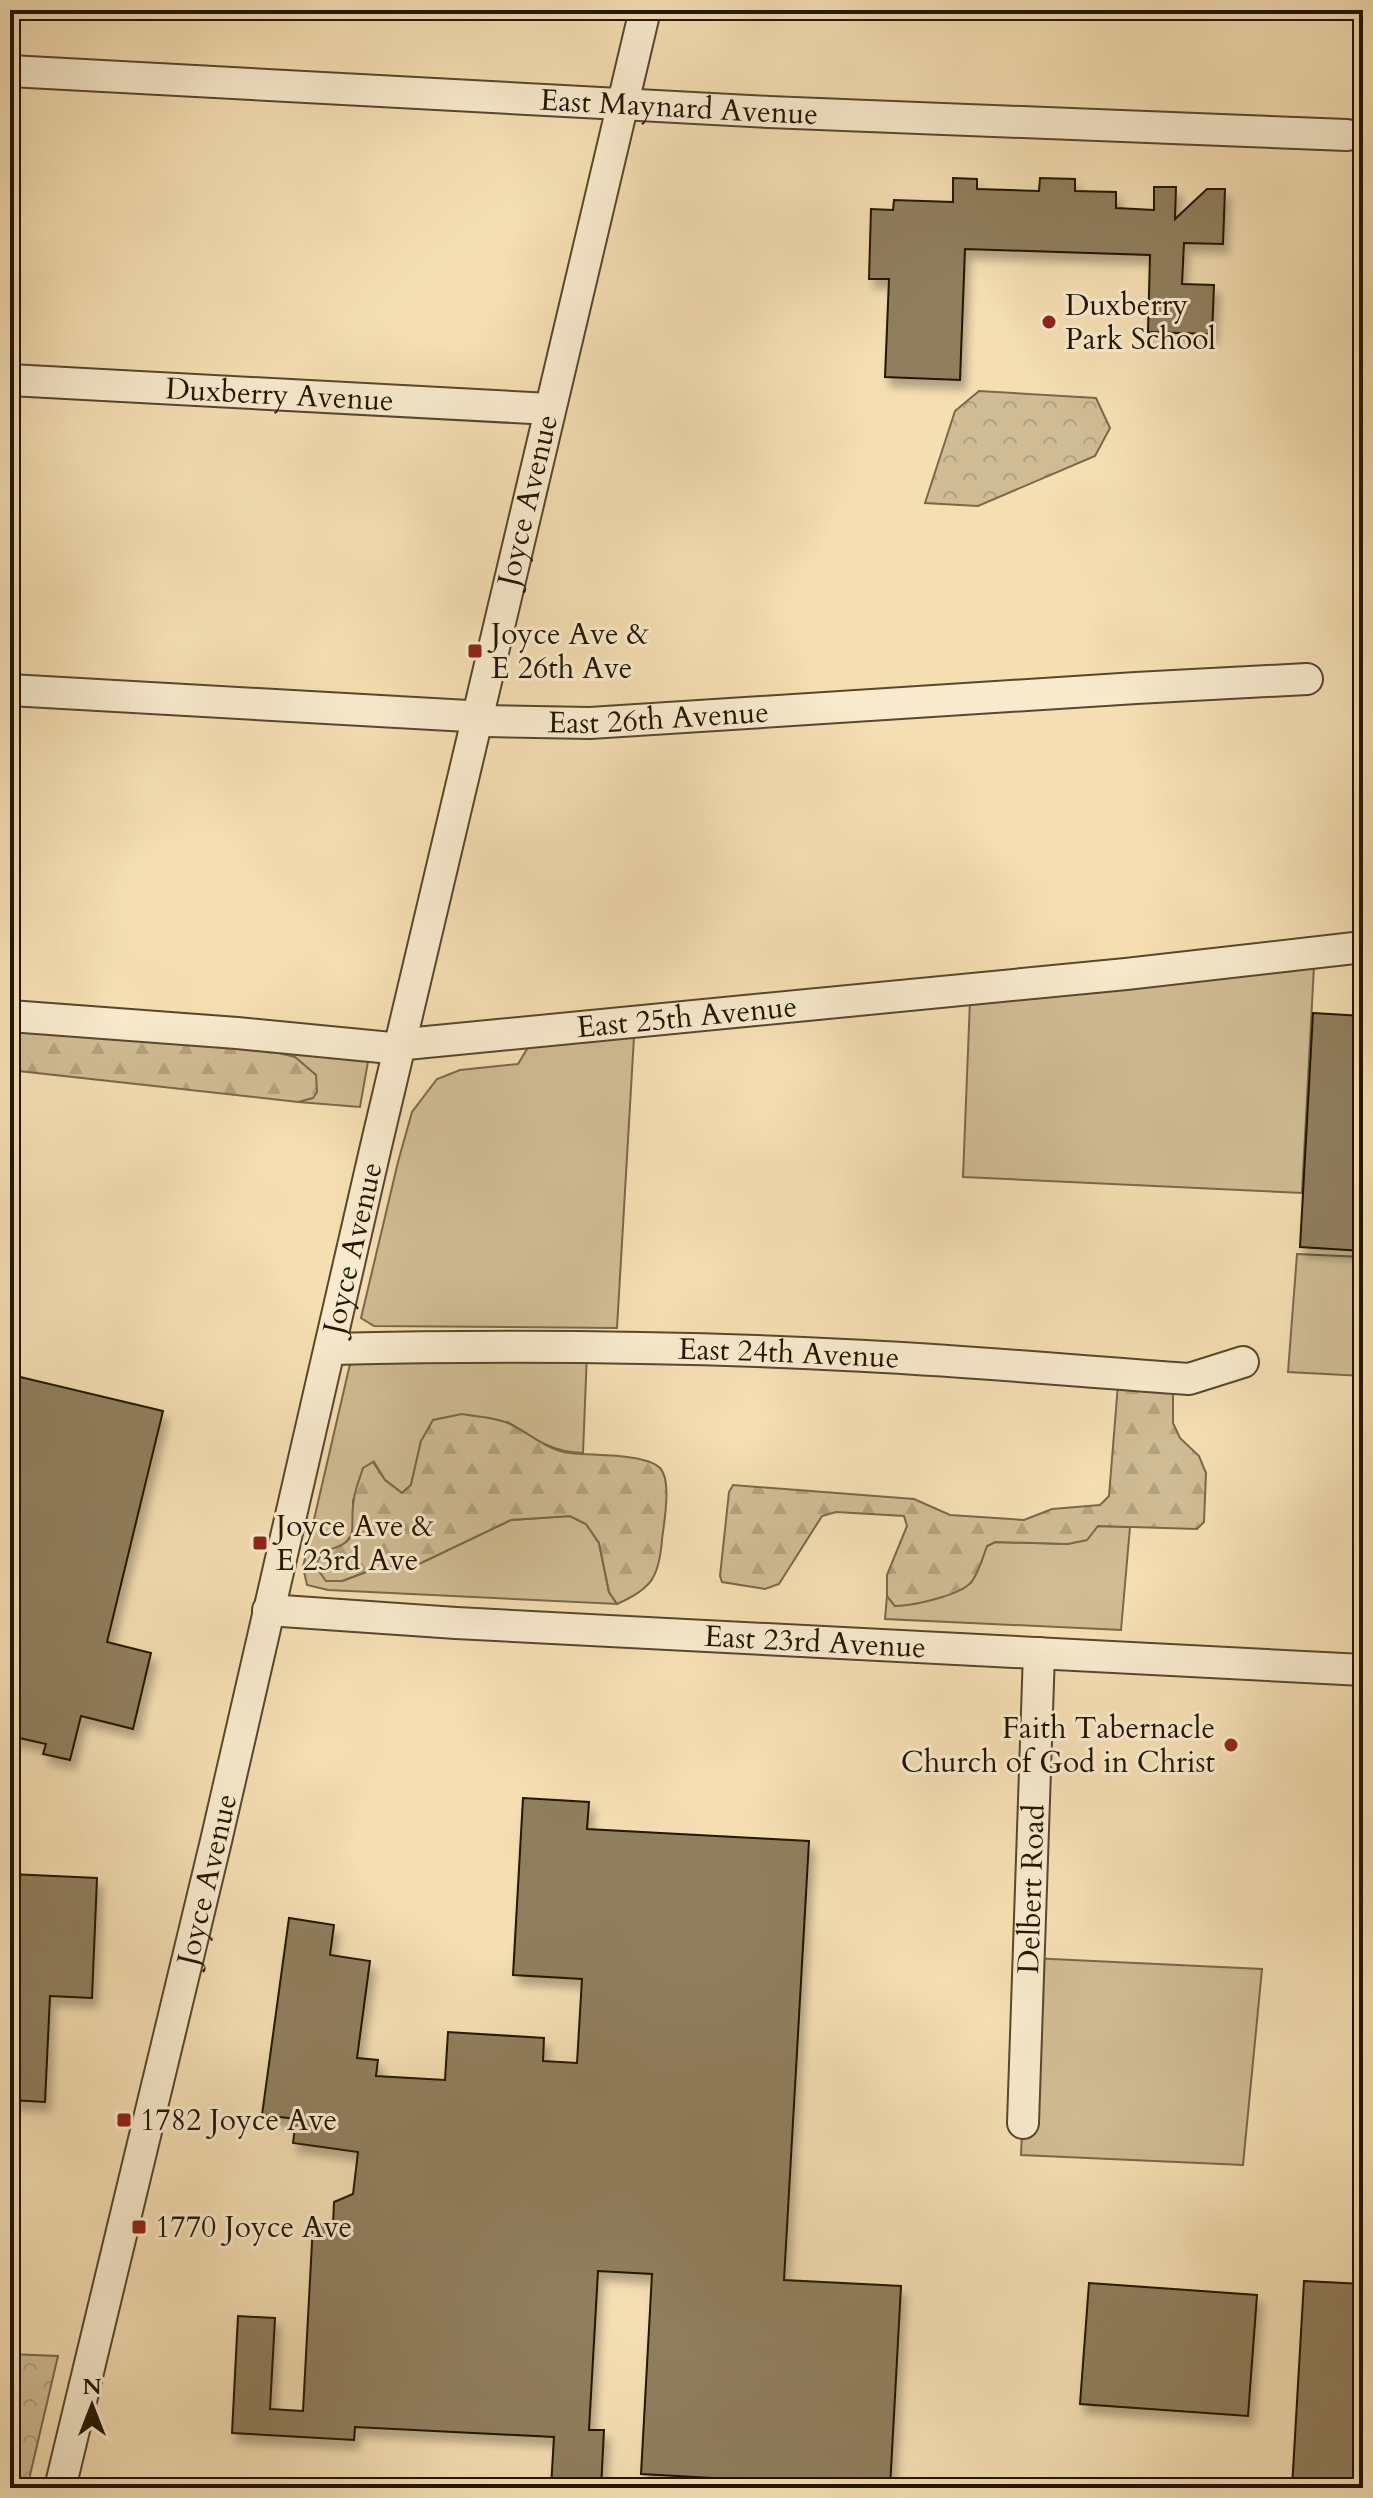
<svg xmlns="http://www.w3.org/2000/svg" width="1373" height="2498" font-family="Cardo,serif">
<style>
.green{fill:#d0bc94;stroke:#7a684a;stroke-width:2}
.forest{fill:url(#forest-firs);stroke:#7a684a;stroke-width:2}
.park{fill:url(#park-crowns);stroke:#7a684a;stroke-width:2}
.building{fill:#907e5d;stroke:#231501;stroke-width:2;filter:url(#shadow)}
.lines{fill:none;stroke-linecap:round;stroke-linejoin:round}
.minor-casing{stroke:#57472d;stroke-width:34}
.minor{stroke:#f8eacd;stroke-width:30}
.poi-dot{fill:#8f2418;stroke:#f8eacd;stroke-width:3}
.labels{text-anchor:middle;stroke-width:6;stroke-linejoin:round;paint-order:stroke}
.street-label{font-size:30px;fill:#231501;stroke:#f8eacd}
.poi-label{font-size:30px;fill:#231501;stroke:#f8eacd;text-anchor:start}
</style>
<defs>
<pattern id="forest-firs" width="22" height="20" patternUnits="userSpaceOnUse" patternTransform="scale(2)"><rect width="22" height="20" fill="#d0bc94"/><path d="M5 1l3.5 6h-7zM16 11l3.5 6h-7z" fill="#b2a17e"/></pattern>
<pattern id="park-crowns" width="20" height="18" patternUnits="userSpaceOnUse" patternTransform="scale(2)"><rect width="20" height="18" fill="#d0bc94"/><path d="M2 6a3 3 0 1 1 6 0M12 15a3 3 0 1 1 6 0" fill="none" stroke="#b2a17e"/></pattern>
<filter id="shadow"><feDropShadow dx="5" dy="9" stdDeviation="4" flood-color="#0004"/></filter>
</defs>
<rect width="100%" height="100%" fill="#f4deb2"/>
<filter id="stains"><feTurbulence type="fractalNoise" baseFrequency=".0025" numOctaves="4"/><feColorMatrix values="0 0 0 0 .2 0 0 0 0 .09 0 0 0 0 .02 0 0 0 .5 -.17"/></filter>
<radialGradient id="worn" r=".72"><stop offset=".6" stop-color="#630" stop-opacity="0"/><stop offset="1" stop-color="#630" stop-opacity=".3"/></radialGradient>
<g class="green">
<path d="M1314,966L1302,1193L963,1177L970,1000Z"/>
<path d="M634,1037L617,1328L374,1326L361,1318L398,1162L412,1112L437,1079L460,1070L518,1064L530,1044Z"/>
<path d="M259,1048L369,1056L360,1107L298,1102L312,1098Z"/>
<path d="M1297,1254L1363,1257V1376L1288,1372Z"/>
<path d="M375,1352L587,1353L583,1453C553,1453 532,1438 508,1422L421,1441L411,1485L402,1493L385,1480L374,1462L353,1500V1533L342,1547V1581L374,1569L421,1563L511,1520L570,1516L586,1524L599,1543L609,1592L617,1604L328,1590L307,1585L303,1567L350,1364Z"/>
<path d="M1098,1526L1130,1527L1121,1630L885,1619L887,1596L895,1606L971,1583L987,1546L995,1542L1068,1544Z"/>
<path d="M1030,1958L1262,1969L1243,2165L1021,2155Z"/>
</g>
<g class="forest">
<path d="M10,1027L259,1048L295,1057L316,1075L317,1092L313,1098L298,1102L10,1070Z"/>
<path d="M1118,1384L1173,1388V1423L1180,1438L1199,1456L1206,1473L1204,1522L1197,1529L1098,1526L1087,1540L1068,1544L995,1542L987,1546C983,1557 979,1572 972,1581C963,1595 912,1606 895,1606L887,1596V1575L907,1526L904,1516L836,1512L822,1516L779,1584L765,1589L722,1582L720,1576L729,1492L733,1485L914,1499L950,1515L1024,1520L1052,1509L1100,1505L1109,1496Z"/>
<path d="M462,1414C477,1417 496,1417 510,1424C531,1434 546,1450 570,1453C591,1456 646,1453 660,1468C672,1481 664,1522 662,1540C659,1578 651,1589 617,1604L609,1592L599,1543L586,1524L570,1516L511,1520L421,1563L374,1569L342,1581H326L315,1566L323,1551C364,1542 348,1530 354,1499C355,1489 360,1478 363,1468L373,1462L385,1480L402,1493L411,1485L421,1441L433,1420Z"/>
</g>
<g class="park">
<path d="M979,391L1096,398L1110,428L1095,456L978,506L925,503L955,411Z"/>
<path d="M10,2354L58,2356L27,2488H10Z"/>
</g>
<g class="building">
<path d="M953,178L977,179V189L1039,191L1040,178L1075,179V191L1116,192V208L1154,210V187H1176L1175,219L1207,189H1225L1223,244L1184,243L1182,284L1214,285L1212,334L1148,332L1150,255L965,249L960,380L885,377L889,279H869L871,209L893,210L894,200L953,202Z"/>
<path d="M1313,1013L1363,1016V1251L1300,1247Z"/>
<path d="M16,1376L163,1411L107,1642L151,1653L133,1729L81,1716L70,1760L43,1754L46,1744L10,1736V1402Z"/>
<path d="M523,1798L589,1802L587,1829L809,1841L784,2280L901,2286L890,2488L641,2474L652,2274L598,2271L589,2430H604L601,2488L551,2487L554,2437L355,2427L354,2440L232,2433L238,2316L275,2318L270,2409L303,2411L313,2224L333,2225L334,2202L353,2194L358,2152L293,2143L296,2119L262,2115L289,1918L334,1925L330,1955L370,1961L357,2058L378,2060L376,2076L445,2080L448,2032L544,2038L543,2061L577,2063L582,1979L513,1975Z"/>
<path d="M10,1874L97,1878L92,1998L50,1996L45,2102L10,2100Z"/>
<path d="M1304,2281L1363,2284V2488H1292Z"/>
<path d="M1089,2283L1257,2295L1248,2416L1080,2404Z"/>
</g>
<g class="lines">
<g class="minor-casing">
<g id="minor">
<path id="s1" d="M10,71L769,112L1347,135"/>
<path id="s2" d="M10,380L550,409"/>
<path id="s3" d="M10,690L468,716L485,721L590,723L1136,688L1307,679"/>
<path id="s4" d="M10,1016L237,1033L391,1048L406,1044L1126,974L1363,947"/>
<path id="s5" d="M331,1349C502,1345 673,1346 845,1355C959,1360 1074,1371 1189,1379L1243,1362"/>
<path id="s6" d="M268,1610L456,1623L1363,1670"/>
<path id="s7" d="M1023,2123L1039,1653"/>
<path id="s8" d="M60,2488C110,2272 166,2057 216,1841C356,1230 497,619 645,10"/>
</g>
</g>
<use href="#minor" class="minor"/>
</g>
<g class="poi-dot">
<circle cx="1049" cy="322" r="8"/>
<rect x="467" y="643" width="16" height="16" rx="4"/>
<rect x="252" y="1535" width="16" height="16" rx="4"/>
<circle cx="1231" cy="1745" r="8"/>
<rect x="116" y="2112" width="16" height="16" rx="4"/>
<rect x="131" y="2219" width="16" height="16" rx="4"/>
</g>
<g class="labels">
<g class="street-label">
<text dy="10" stroke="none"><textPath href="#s1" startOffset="670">East Maynard Avenue</textPath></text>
<text dy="10" stroke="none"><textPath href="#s2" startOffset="270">Duxberry Avenue</textPath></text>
<text dy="10" stroke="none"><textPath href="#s8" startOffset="2042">Joyce Avenue</textPath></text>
<text dy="10" stroke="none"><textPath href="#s3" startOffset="650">East 26th Avenue</textPath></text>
<text dy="10" stroke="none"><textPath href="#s4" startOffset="680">East 25th Avenue</textPath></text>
<text dy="10" stroke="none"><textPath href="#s8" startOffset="1274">Joyce Avenue</textPath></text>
<text dy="10" stroke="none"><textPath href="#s5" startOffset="458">East 24th Avenue</textPath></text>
<text dy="10" stroke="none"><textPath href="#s6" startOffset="548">East 23rd Avenue</textPath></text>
<text dy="10" stroke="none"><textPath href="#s8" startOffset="626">Joyce Avenue</textPath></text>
<text dy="10" stroke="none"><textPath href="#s7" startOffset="234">Delbert Road</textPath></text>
</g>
<g class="poi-label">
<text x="1065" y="315">Duxberry<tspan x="1065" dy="34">Park School</tspan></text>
<text x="491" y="644">Joyce Ave &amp;<tspan x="491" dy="34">E 26th Ave</tspan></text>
<text x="276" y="1536">Joyce Ave &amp;<tspan x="276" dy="34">E 23rd Ave</tspan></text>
<text x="1215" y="1738" text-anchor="end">Faith Tabernacle<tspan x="1215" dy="34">Church of God in Christ</tspan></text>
<text x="140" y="2130">1782 Joyce Ave</text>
<text x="155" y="2237">1770 Joyce Ave</text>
</g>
</g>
<rect width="1373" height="2498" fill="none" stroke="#f4deb2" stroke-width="40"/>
<rect x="12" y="12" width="1349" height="2474" fill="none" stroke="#231501" stroke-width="4"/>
<rect x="20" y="20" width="1333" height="2458" fill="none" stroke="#231501" stroke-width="2"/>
<g transform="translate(92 2406)" stroke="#f8eacd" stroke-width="6" paint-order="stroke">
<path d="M0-6L14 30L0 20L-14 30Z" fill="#231501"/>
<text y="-12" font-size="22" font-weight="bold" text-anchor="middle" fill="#231501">N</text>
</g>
<rect width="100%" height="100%" filter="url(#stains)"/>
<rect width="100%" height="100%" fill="url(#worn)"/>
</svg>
